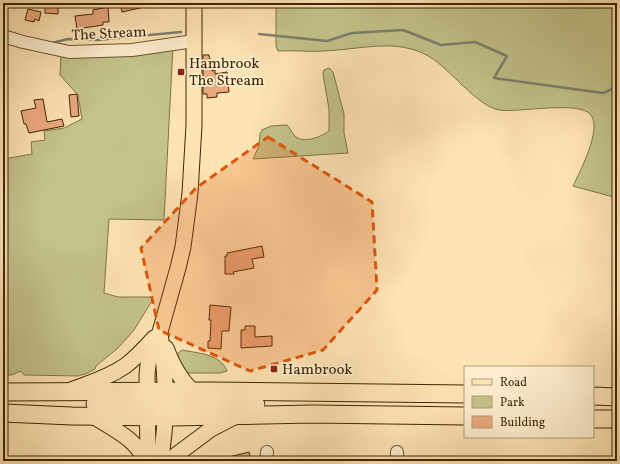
<svg xmlns="http://www.w3.org/2000/svg" width="620" height="464" font-family="Vollkorn,serif">
<style>
.green{fill:#c3c38a;stroke:#807547}
.lines{fill:none;stroke-linecap:round;stroke-linejoin:round}
.stream{stroke:#7b806f;stroke-width:2.5}
.building{fill:#eba980;stroke:#3d2704}
.minor-casing{stroke:#6d5630;stroke-width:14}
.major-casing{stroke:#3d2704;stroke-width:17}
.highway-casing{stroke:#3d2704;stroke-width:19}
.minor{stroke:#feedce;stroke-width:12}
.major{stroke:#fee3b3;stroke-width:15}
.highway{stroke:#fee3b3;stroke-width:17}
.marked{fill:#df560c;fill-opacity:0.2;stroke:#df560c;stroke-width:3;stroke-dasharray:8 5;stroke-linejoin:round}
.poi-dot{fill:#8f2418;stroke:#feedce;stroke-width:1.5}
.labels{text-anchor:middle;stroke-width:3.5;stroke-linejoin:round;paint-order:stroke}
.street-label{font-size:15px;fill:#3d2704;stroke:#feedce}
.poi-label{font-size:15px;fill:#3d2704;stroke:#feedce;text-anchor:start}
</style>
<rect width="100%" height="100%" fill="#fee3b3"/>
<filter id="stains"><feTurbulence type="fractalNoise" baseFrequency=".005" numOctaves="4"/><feColorMatrix values="0 0 0 0 .2 0 0 0 0 .09 0 0 0 0 .02 0 0 0 .5 -.17"/></filter>
<radialGradient id="worn" r=".72"><stop offset=".6" stop-color="#630" stop-opacity="0"/><stop offset="1" stop-color="#630" stop-opacity=".3"/></radialGradient>
<g class="green">
<path d="M276,3H617V198L573,186C580,171 602,130 591,115C580,100 518,113 499,110C477,106 450,69 430,57C397,37 359,50 323,51C308,52 293,50 278,51L276,46Z"/>
<path d="M173,46L164,220L109,219L104,293L118,297H153L152,301L134,330L118,348L96,366L95,369L85,374L78,376L24,375L21,371L11,375H3V141L4,159L32,154L31,142L45,140L44,131L64,128L82,119L78,95L60,75L61,55Z"/>
<path d="M329,68L333,72L344,114V133L348,153L253,159L259,146L260,134L262,130L271,126L287,125C290,128 292,133 295,136C303,144 321,137 329,131V109L323,74L324,70Z"/>
<path d="M182,350C197,353 221,354 227,371L220,373H186C182,369 178,359 178,353Z"/>
</g>
<g class="lines">
<g class="stream">
<path d="M259,34L327,41L352,33L403,30L441,45L475,42L507,56L494,78L603,93L617,87"/>
<path d="M52,43L68,39L97,40L181,32"/>
</g>
</g>
<g class="building">
<path d="M45,3H58V14L45,13Z"/>
<path d="M120,3H148L149,6L122,12Z"/>
<path d="M108,7L109,22H103V25L77,29L75,16L93,14V10Z"/>
<path d="M28,9L41,12L39,21L35,19L34,22L25,20Z"/>
<path d="M203,55H209L212,71L215,70V74L227,72L229,92L217,93V97L207,98V94H203Z"/>
<path d="M77,94L79,116L71,117L69,95Z"/>
<path d="M43,99L47,122L62,119L64,126L29,133L26,124H24L21,111L36,108L34,100Z"/>
<path d="M262,246L264,257L252,259L254,268L233,272L234,274H225V256H227V253Z"/>
<path d="M210,305L231,307L229,331H222L221,349L208,348V341H210L211,320H209Z"/>
<path d="M245,326H255V337L272,336V346L241,348V330H245Z"/>
<path d="M249,452L251,460L225,461V458Z"/>
</g>
<g class="lines">
<g class="minor-casing">
<g id="minor">
<path d="M3,36L23,42L69,52L132,50L194,41"/>
<path d="M266,461L267,452"/>
<path d="M397,461V452"/>
</g>
</g>
<g class="major-casing">
<g id="major">
<path d="M160,333C166,373 168,421 160,461"/>
<path d="M166,348C172,364 180,380 193,391"/>
<path d="M71,390C89,383 108,378 125,366C136,358 145,348 154,338"/>
<path d="M93,416C111,428 137,439 145,461"/>
<path d="M148,461L147,374L149,357L160,332L178,268L183,247L190,193L194,125V3"/>
<path d="M168,461L211,429L236,416"/>
</g>
</g>
<g class="highway-casing">
<g id="highway">
<path d="M3,392L214,391L465,394"/>
<path d="M147,392L164,404L256,405"/>
<path d="M593,396L617,397"/>
<path d="M95,404L147,405L163,416"/>
<path d="M3,413L72,416L174,417L311,414L465,416"/>
<path d="M593,419H617"/>
</g>
</g>
<use href="#minor" class="minor"/>
<use href="#major" class="major"/>
<use href="#highway" class="highway"/>
</g>
<path class="marked" d="M268,137L372,202L377,290L323,350L250,371L159,330L141,248L196,188Z"/>
<g class="poi-dot">
<rect x="177" y="68" width="8" height="8" rx="2"/>
<rect x="270" y="365" width="8" height="8" rx="2"/>
</g>
<g class="labels">
<g class="street-label">
<text transform="translate(109 33) rotate(-3)" y="5">The Stream</text>
</g>
<g class="poi-label">
<text x="189" y="68">Hambrook<tspan x="189" dy="17">The Stream</tspan></text>
<text x="282" y="374">Hambrook</text>
</g>
</g>
<rect width="620" height="464" fill="none" stroke="#fee3b3" stroke-width="16"/>
<rect x="4" y="4" width="612" height="456" fill="none" stroke="#3d2704" stroke-width="2"/>
<rect x="8" y="8" width="604" height="448" fill="none" stroke="#3d2704"/>
<rect x="464" y="366" width="130" height="72" fill="#feedce" stroke="#b19e7d"/>
<rect x="472" y="379" width="20" height="6" fill="#fee3b3" stroke="#b19e7d"/>
<text x="500" y="386" font-size="12" fill="#3d2704">Road</text>
<rect x="472" y="396" width="20" height="12" fill="#c3c38a" stroke="#b19e7d"/>
<text x="500" y="406" font-size="12" fill="#3d2704">Park</text>
<rect x="472" y="416" width="20" height="12" fill="#eba980" stroke="#b19e7d"/>
<text x="500" y="426" font-size="12" fill="#3d2704">Building</text>
<rect width="100%" height="100%" filter="url(#stains)"/>
<rect width="100%" height="100%" fill="url(#worn)"/>
</svg>
